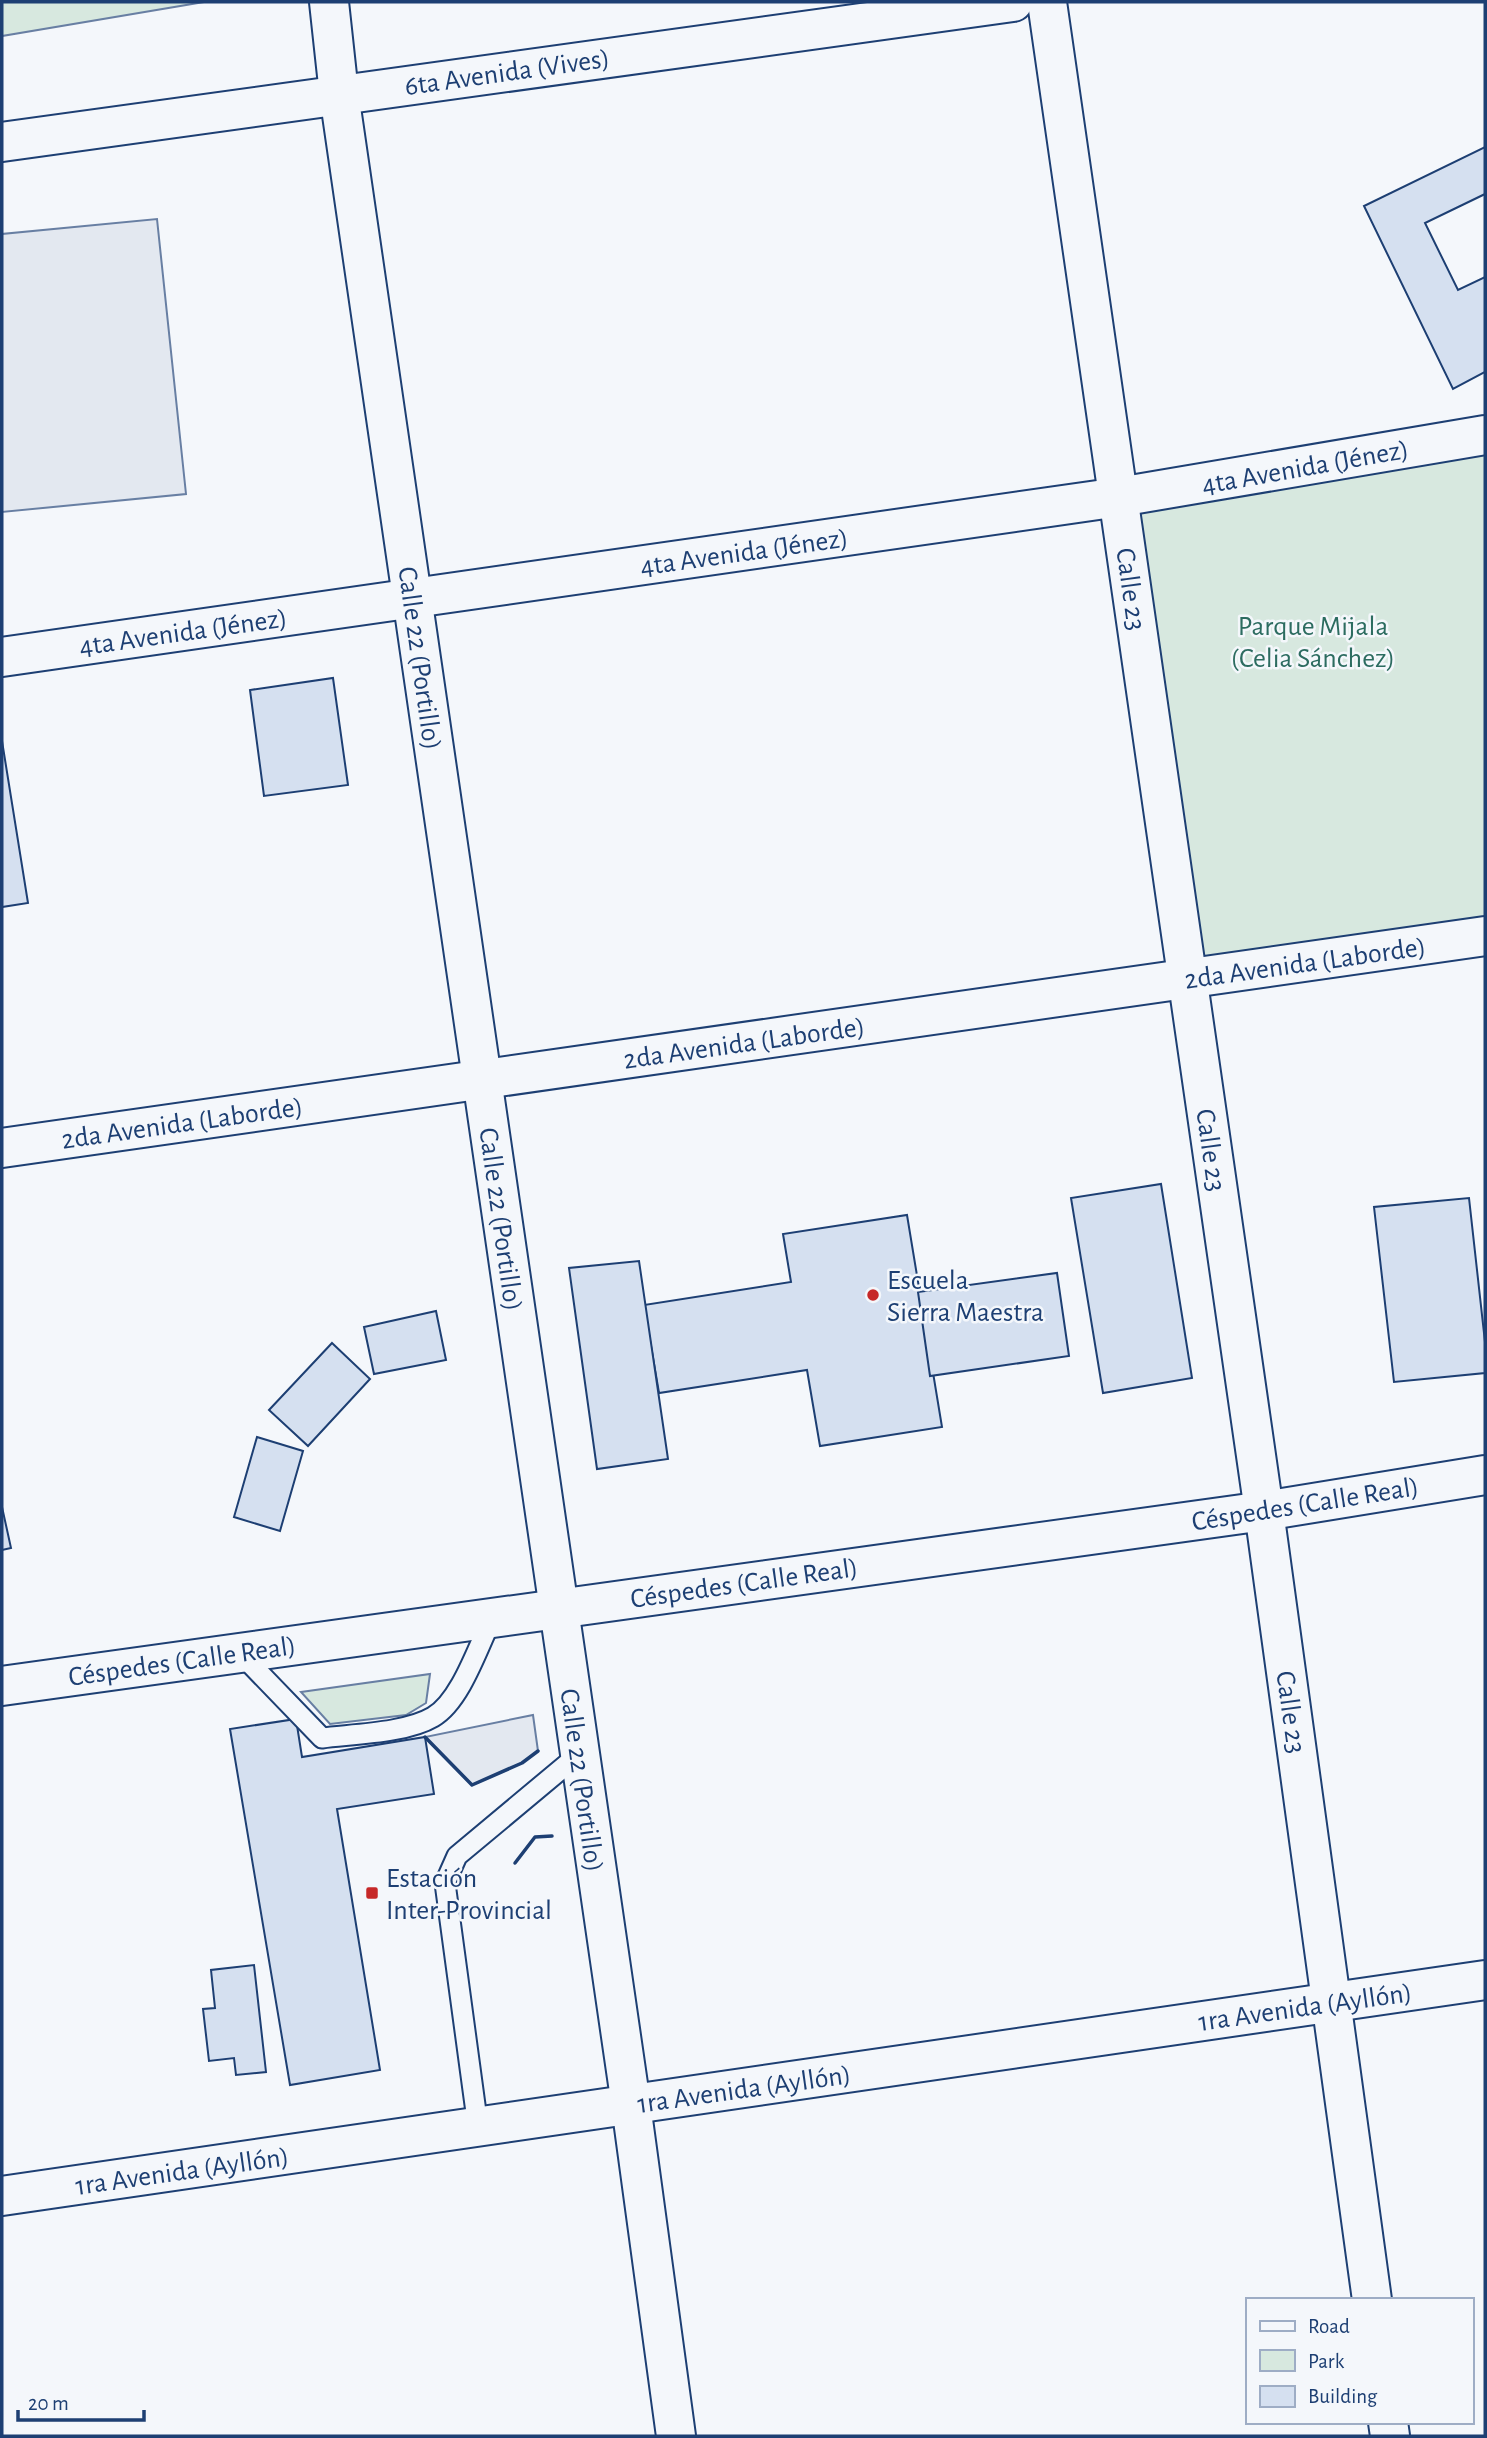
<svg xmlns="http://www.w3.org/2000/svg" width="1487" height="2438" font-family="'Alegreya Sans',sans-serif">
<style>
.green{fill:#d7e8df;stroke:#687fa3;stroke-width:2}
.parking{fill:#e3e8f0;stroke:#687fa3;stroke-width:2}
.building{fill:#d5e0f0;stroke:#1d3f73;stroke-width:2}
.lines{fill:none;stroke-linecap:round;stroke-linejoin:round}
.service-casing{stroke:#1d3f73;stroke-width:23}
.minor-casing{stroke:#1d3f73;stroke-width:42}
.tertiary-casing{stroke:#1d3f73;stroke-width:42}
.secondary-casing{stroke:#1d3f73;stroke-width:42}
.primary-casing{stroke:#1d3f73;stroke-width:42}
.service{stroke:#f4f7fb;stroke-width:19}
.minor{stroke:#f4f7fb;stroke-width:38}
.tertiary{stroke:#f4f7fb;stroke-width:38}
.secondary{stroke:#f4f7fb;stroke-width:38}
.primary{stroke:#f4f7fb;stroke-width:38}
.wall{stroke:#1d3f73;stroke-width:3.5}
.poi-dot{fill:#c62828;stroke:#f4f7fb;stroke-width:2.5}
.labels{text-anchor:middle;stroke-width:5;stroke-linejoin:round;paint-order:stroke}
.street-label{font-size:28px;fill:#1d3f73;stroke:#f4f7fb}
.park-label{font-size:28px;fill:#2c6c60;stroke:#f4f7fb}
.poi-label{font-size:28px;fill:#1d3f73;stroke:#f4f7fb;text-anchor:start}
</style>
<rect width="100%" height="100%" fill="#f4f7fb"/>
<g class="green">
<path d="M2,2H204L2,36Z"/>
<path d="M1485,435V918L1187,978L1119,497Z"/>
<path d="M430,1674L426,1703L406,1715L330,1724L301,1692Z"/>
</g>
<g class="parking">
<path d="M157,219L186,494L2,512V234Z"/>
<path d="M533,1715L538,1751L522,1763L472,1785L425,1737Z"/>
</g>
<g class="building">
<path d="M1485,147V194L1425,223L1458,290L1485,277V372L1453,389L1364,206Z"/>
<path d="M333,678L348,785L264,796L250,690Z"/>
<path d="M2,741L28,903L2,907Z"/>
<path d="M1161,1184L1192,1378L1103,1393L1071,1198Z"/>
<path d="M1469,1198L1485,1342V1373L1394,1382L1374,1207Z"/>
<path d="M907,1215L942,1427L820,1446L807,1370L659,1393L644,1305L791,1282L783,1234Z"/>
<path d="M639,1261L668,1459L597,1469L569,1268Z"/>
<path d="M1057,1273L1069,1356L930,1376L918,1292Z"/>
<path d="M436,1311L446,1360L374,1374L364,1327Z"/>
<path d="M332,1343L370,1379L308,1446L269,1410Z"/>
<path d="M257,1437L303,1451L280,1531L234,1517Z"/>
<path d="M2,1507L11,1548L2,1550Z"/>
<path d="M296,1719L302,1757L425,1737L434,1794L337,1809L380,2070L290,2085L230,1729Z"/>
<path d="M254,1965L266,2072L236,2075L234,2058L209,2061L203,2009L215,2008L211,1970Z"/>
</g>
<g class="lines">
<g class="service-casing">
<g id="service">
<path d="M240,1653L322,1738C354,1734 406,1733 433,1717C461,1701 479,1644 493,1616"/>
<path d="M478,2127L445,1883L457,1856L578,1755"/>
</g>
</g>
<g class="minor-casing">
<g id="minor">
<path d="M329,2L339,94"/>
<path d="M2,657L1119,497"/>
<path d="M2,1148L1485,936"/>
<path d="M1264,1511L1372,2300"/>
<path d="M2,2196L1485,1980"/>
<path d="M1388,2422L1390,2436"/>
</g>
</g>
<g class="tertiary-casing">
<path id="tertiary" d="M1119,497L1485,435"/>
</g>
<g class="secondary-casing">
<g id="secondary">
<path d="M1047,2L1264,1511"/>
<path d="M339,94L631,2105L676,2436"/>
<path d="M2,142L1013,2"/>
</g>
</g>
<g class="primary-casing">
<path id="primary" d="M2,1686L1264,1511L1485,1475"/>
</g>
<use href="#service" class="service"/>
<use href="#minor" class="minor"/>
<use href="#tertiary" class="tertiary"/>
<use href="#secondary" class="secondary"/>
<use href="#primary" class="primary"/>
<g class="wall">
<path d="M425,1737L472,1785L522,1763L538,1751"/>
<path d="M515,1863L535,1837L552,1836"/>
</g>
</g>
<g class="poi-dot">
<circle cx="873" cy="1295" r="7"/>
<rect x="365" y="1886" width="14" height="14" rx="3.5"/>
</g>
<g class="labels">
<g class="street-label">
<text transform="translate(507 71) rotate(-8)" y="10">6ta Avenida (Vives)</text>
<text transform="translate(1305 466) rotate(-10)" y="10">4ta Avenida (Jénez)</text>
<text transform="translate(744 551) rotate(-8)" y="10">4ta Avenida (Jénez)</text>
<text transform="translate(1132 589) rotate(82)" y="10">Calle 23</text>
<text transform="translate(183 631) rotate(-8)" y="10">4ta Avenida (Jénez)</text>
<text transform="translate(421 658) rotate(82)" y="10">Calle 22 (Portillo)</text>
<text transform="translate(1305 962) rotate(-8)" y="10">2da Avenida (Laborde)</text>
<text transform="translate(744 1042) rotate(-8)" y="10">2da Avenida (Laborde)</text>
<text transform="translate(182 1122) rotate(-8)" y="10">2da Avenida (Laborde)</text>
<text transform="translate(1212 1150) rotate(82)" y="10">Calle 23</text>
<text transform="translate(502 1219) rotate(82)" y="10">Calle 22 (Portillo)</text>
<text transform="translate(1305 1503) rotate(-9)" y="10">Céspedes (Calle Real)</text>
<text transform="translate(744 1582) rotate(-8)" y="10">Céspedes (Calle Real)</text>
<text transform="translate(182 1660) rotate(-8)" y="10">Céspedes (Calle Real)</text>
<text transform="translate(1292 1712) rotate(82)" y="10">Calle 23</text>
<text transform="translate(583 1780) rotate(82)" y="10">Calle 22 (Portillo)</text>
<text transform="translate(1305 2006) rotate(-8)" y="10">1ra Avenida (Ayllón)</text>
<text transform="translate(744 2088) rotate(-8)" y="10">1ra Avenida (Ayllón)</text>
<text transform="translate(182 2170) rotate(-8)" y="10">1ra Avenida (Ayllón)</text>
</g>
<g class="park-label">
<text x="1313" y="635">Parque Mijala<tspan x="1313" dy="32">(Celia Sánchez)</tspan></text>
</g>
<g class="poi-label">
<text x="887" y="1289">Escuela<tspan x="887" dy="32">Sierra Maestra</tspan></text>
<text x="386" y="1887">Estación<tspan x="386" dy="32">Inter-Provincial</tspan></text>
</g>
</g>
<rect width="1487" height="2438" fill="none" stroke="#1d3f73" stroke-width="7"/>
<rect x="1246" y="2298" width="228" height="126" fill="#f4f7fb" stroke="#9eadc5" stroke-width="2"/>
<rect x="1260" y="2321" width="35" height="10" fill="#f4f7fb" stroke="#9eadc5" stroke-width="2"/>
<text x="1308" y="2333" font-size="21" fill="#1d3f73">Road</text>
<rect x="1260" y="2350" width="35" height="21" fill="#d7e8df" stroke="#9eadc5" stroke-width="2"/>
<text x="1308" y="2368" font-size="21" fill="#1d3f73">Park</text>
<rect x="1260" y="2386" width="35" height="21" fill="#d5e0f0" stroke="#9eadc5" stroke-width="2"/>
<text x="1308" y="2403" font-size="21" fill="#1d3f73">Building</text>
<path d="M18 2410v10h126v-10" fill="none" stroke="#1d3f73" stroke-width="3.5"/>
<text x="28" y="2410" font-size="21" fill="#1d3f73" stroke="#f4f7fb" stroke-width="5" paint-order="stroke">20 m</text>
</svg>
